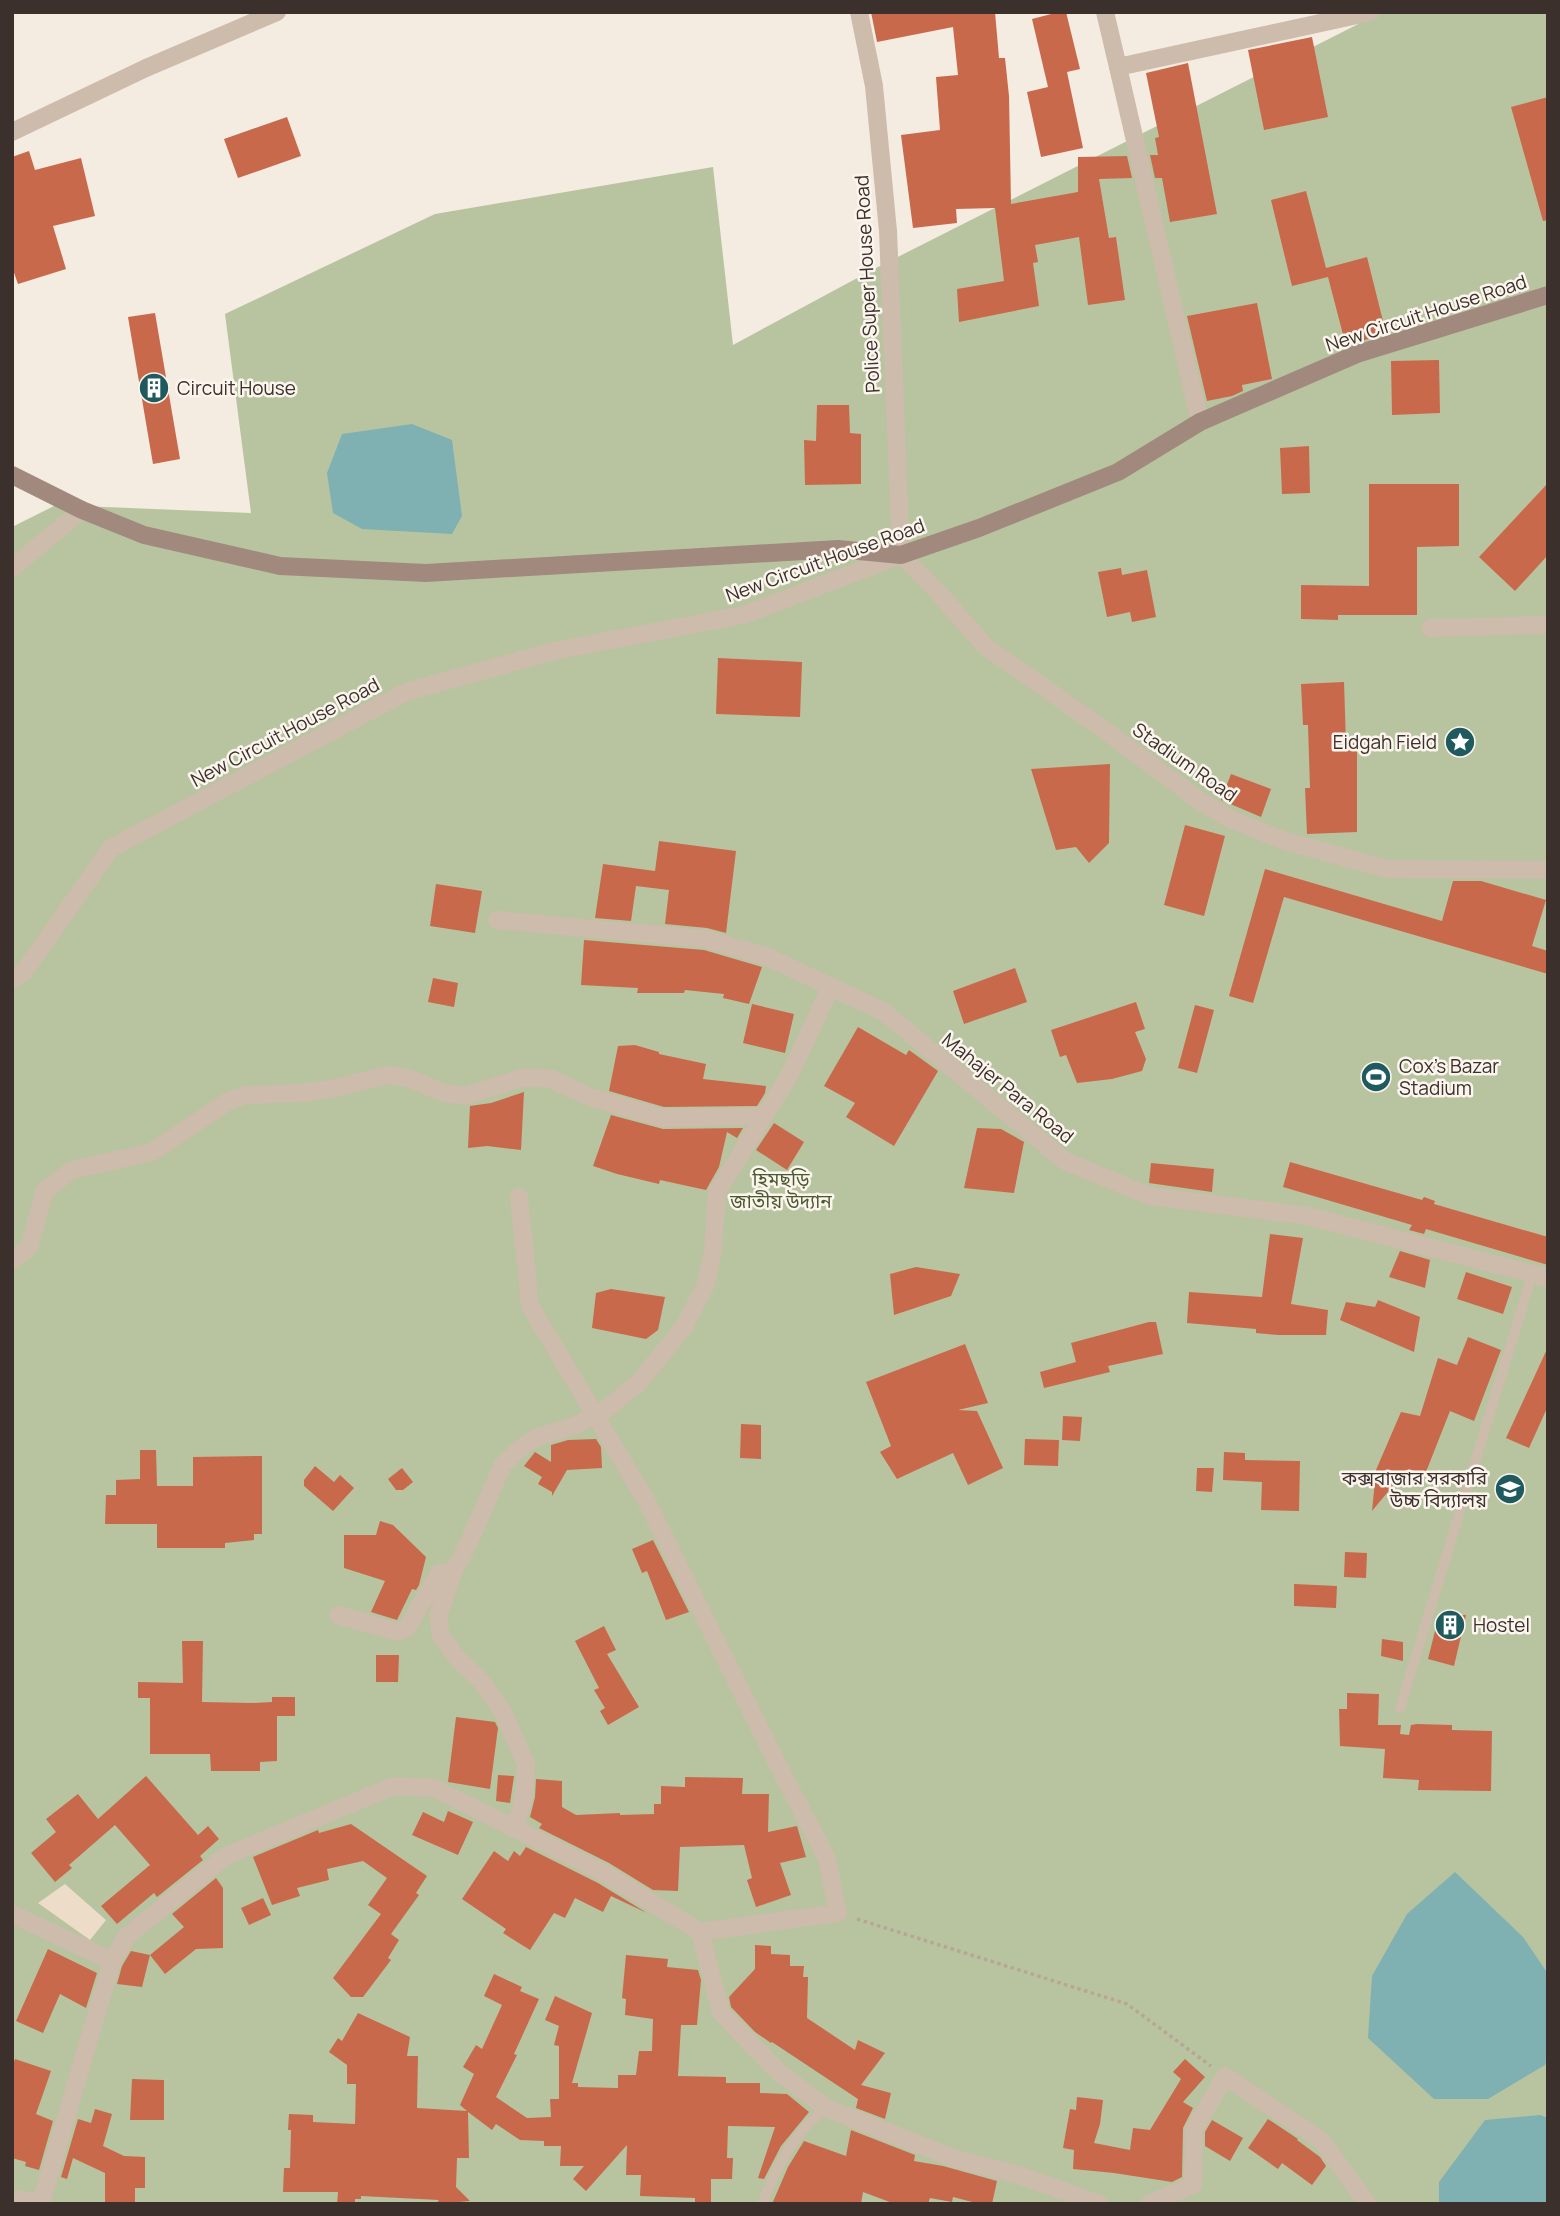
<svg xmlns="http://www.w3.org/2000/svg" width="1560" height="2216" font-family="Manrope,'Noto Sans Bengali',sans-serif">
<style>
.green{fill:#b8c4a0}
.plaza{fill:#ecdcc8}
.water{fill:#7fb0b2}
.building{fill:#c8694b}
.lines{fill:none;stroke-linecap:round;stroke-linejoin:round}
.path{stroke:#b9a596;stroke-width:3.5;stroke-dasharray:3.5 3.5;stroke-linecap:butt}
.lane{stroke:#cdbbac;stroke-width:10}
.street{stroke:#cdbbac;stroke-width:18}
.secondary{stroke:#a18a7d;stroke-width:18}
.labels{text-anchor:middle;stroke-width:5;stroke-linejoin:round;paint-order:stroke}
.street-label{font-size:19px;fill:#3b302b;stroke:#fbf5ee}
.poi-label{font-size:19px;fill:#3b302b;stroke:#fbf5ee;text-anchor:start}
.park-label{font-size:19px;fill:#4a5a2e;stroke:#fbf5ee}
</style>
<rect width="100%" height="100%" fill="#f4ebe1"/>
<path class="green" d="M1382,12H1548V2204H12V527L56,505L251,513L225,314L435,214L713,167L733,345L874,269Z"/>
<path class="plaza" d="M65,1884L106,1920L90,1940L38,1903Z"/>
<g class="water">
<path d="M412,424L452,440L462,516L452,534L362,529L333,513L327,473L342,434Z"/>
<path d="M1455,1872L1523,1937L1548,1974V2057L1545,2065L1488,2099H1434L1368,2038L1372,1976L1407,1914Z"/>
<path d="M1540,2115L1548,2118V2204H1439V2182L1485,2120Z"/>
</g>
<g class="building">
<path d="M871,12H995L999,58H1005L1009,96L1011,204L1078,192V157L1127,156L1132,178L1099,179L1109,238L1116,237L1125,300L1088,305L1079,237L1035,245L1038,262L1033,263L1039,306L959,322L957,289L1004,281L995,208L956,209L957,223L913,228L901,135L940,130L936,77L958,75L953,27L877,42Z"/>
<path d="M1059,12H1066L1080,69L1067,72L1083,148L1041,157L1027,92L1048,87L1032,19Z"/>
<path d="M1312,37L1328,117L1264,130L1248,50Z"/>
<path d="M1188,63L1217,214L1170,222L1162,178H1155L1150,155H1158L1155,138L1159,137L1146,73Z"/>
<path d="M1548,97V220L1543,221L1511,107Z"/>
<path d="M287,117L301,156L238,178L224,139Z"/>
<path d="M29,151L35,170L81,158L95,216L53,226L66,269L18,284L12,267V157Z"/>
<path d="M1306,191L1326,268L1367,257L1386,333L1346,346L1328,277L1292,286L1271,200Z"/>
<path d="M1257,303L1272,379L1242,385L1243,391L1232,396L1207,401L1187,316Z"/>
<path d="M155,313L180,459L153,464L128,317Z"/>
<path d="M1439,360L1440,413L1392,415L1391,361Z"/>
<path d="M817,405H849L850,433L861,434V484L805,485L804,440L816,441Z"/>
<path d="M1309,446L1310,493L1282,494L1280,448Z"/>
<path d="M1548,483V555L1515,591L1479,557Z"/>
<path d="M1369,484H1459V546L1417,547V615H1338V620L1301,619V585L1369,586Z"/>
<path d="M1121,568L1122,575L1147,570L1156,617L1132,622L1130,612L1107,617L1098,572Z"/>
<path d="M718,658L802,662L800,717L716,714Z"/>
<path d="M1344,682L1346,744L1357,743V832L1307,834L1305,788H1310L1308,725H1303L1301,684Z"/>
<path d="M1110,764L1109,843L1089,863L1076,847L1056,850L1031,769Z"/>
<path d="M1231,774L1271,789L1261,817L1221,800Z"/>
<path d="M1185,825L1225,836L1204,916L1164,905Z"/>
<path d="M659,841L736,851L726,933L707,928L665,924L669,890L636,886L631,921L595,918L603,864L655,871Z"/>
<path d="M1265,869L1442,921L1453,881H1481L1546,900L1532,946L1548,951V974L1284,897L1253,1003L1229,996Z"/>
<path d="M436,884L482,891L475,933L430,926Z"/>
<path d="M584,940L704,950L762,967L749,1004L723,998L724,994L685,990L684,993H637L638,988L581,985Z"/>
<path d="M1015,968L1027,1002L964,1024L953,991Z"/>
<path d="M433,978L458,983L454,1007L428,1002Z"/>
<path d="M1136,1002L1145,1029L1135,1032L1146,1059L1142,1071L1112,1079L1077,1083L1066,1055L1060,1057L1051,1030Z"/>
<path d="M752,1004L794,1014L785,1053L743,1043Z"/>
<path d="M1195,1005L1214,1010L1197,1073L1178,1068Z"/>
<path d="M858,1027L906,1055L909,1050L938,1071L894,1146L846,1117L855,1103L824,1086Z"/>
<path d="M635,1045L659,1052V1054L706,1064L703,1079L766,1086L765,1093L757,1106L664,1107L609,1091L618,1046Z"/>
<path d="M524,1092L521,1150L487,1146L468,1148L470,1106L491,1103Z"/>
<path d="M611,1115L663,1129L743,1128L737,1138L727,1132L719,1167L706,1190L660,1180L659,1184L617,1174L593,1166Z"/>
<path d="M774,1123L804,1142L787,1170L756,1150Z"/>
<path d="M977,1128L1001,1129L1024,1142L1014,1193L964,1188Z"/>
<path d="M1290,1162L1422,1200L1424,1197L1435,1201L1434,1204L1548,1237V1265L1426,1229L1424,1234L1409,1230L1412,1225L1283,1187Z"/>
<path d="M1151,1163L1214,1169L1212,1192L1149,1183Z"/>
<path d="M1270,1234L1303,1238L1291,1304L1328,1310L1326,1335H1278L1256,1333V1329L1187,1323L1189,1292L1262,1297Z"/>
<path d="M1400,1251L1430,1260L1425,1288L1389,1277Z"/>
<path d="M916,1267L960,1274L951,1296L894,1315L890,1274Z"/>
<path d="M1466,1272L1512,1287L1503,1314L1457,1299Z"/>
<path d="M611,1289L665,1297L658,1330L646,1339L592,1328L596,1293Z"/>
<path d="M1378,1300L1420,1317L1414,1352L1340,1320L1346,1302L1375,1307Z"/>
<path d="M1149,1322H1156L1163,1354L1108,1366L1110,1372L1044,1388L1040,1372L1076,1362L1071,1343Z"/>
<path d="M1468,1337L1501,1350L1474,1421L1450,1411L1424,1477L1406,1470L1372,1511L1376,1470L1401,1412L1420,1416L1438,1358L1457,1365Z"/>
<path d="M965,1344L988,1403L958,1410L977,1411L1003,1468L968,1485L953,1453L897,1479L880,1452L891,1446L866,1382Z"/>
<path d="M1548,1347V1406L1529,1448L1506,1438Z"/>
<path d="M1063,1416L1082,1417L1080,1441L1062,1440Z"/>
<path d="M741,1424L761,1425V1459L740,1458Z"/>
<path d="M596,1439L601,1447L602,1468L567,1470L552,1496V1492L538,1484L542,1477L524,1466L535,1452L551,1462V1445L568,1440Z"/>
<path d="M1025,1439L1059,1440L1058,1466L1024,1465Z"/>
<path d="M140,1450H156L157,1486H193V1457L262,1456V1534H254V1540L225,1543V1548H157V1524H105L106,1495H116V1480L140,1479Z"/>
<path d="M1224,1452L1245,1453V1460L1300,1461L1299,1511L1261,1510L1262,1482L1223,1480Z"/>
<path d="M315,1466L334,1482L340,1475L354,1488L333,1511L304,1486V1480Z"/>
<path d="M402,1468L413,1482L403,1490H396L388,1479Z"/>
<path d="M1197,1468H1214L1212,1492L1196,1491Z"/>
<path d="M380,1521L393,1525L426,1557L419,1585L416,1590L412,1589L397,1620L371,1612L385,1581L344,1568V1535H376Z"/>
<path d="M653,1540L689,1612L666,1620L647,1571L642,1573L632,1549Z"/>
<path d="M1345,1552L1367,1553L1366,1578L1344,1577Z"/>
<path d="M1294,1584L1337,1586L1336,1608L1294,1606Z"/>
<path d="M1439,1615H1466L1454,1666L1428,1659Z"/>
<path d="M604,1626L616,1650L607,1654L639,1707L608,1725L600,1711L605,1708L594,1690L599,1688L575,1641Z"/>
<path d="M1382,1639L1403,1642V1661L1381,1656Z"/>
<path d="M182,1641H203L202,1702L252,1703L272,1702V1697H295V1716H277V1761L260,1762V1771H211L210,1754H150V1698H138V1682L183,1683Z"/>
<path d="M376,1655H399L398,1682H376Z"/>
<path d="M1347,1693L1379,1694L1378,1725H1401L1400,1734L1409,1735L1411,1725L1417,1724L1452,1725V1730L1492,1731L1491,1791L1418,1790L1419,1780L1383,1778L1385,1749L1340,1746L1339,1709H1347Z"/>
<path d="M456,1717L495,1722L498,1728L490,1789L448,1782Z"/>
<path d="M498,1775L514,1776L510,1803L496,1801Z"/>
<path d="M146,1776L198,1835L208,1826L219,1839L200,1856L203,1860L157,1897L154,1893L117,1924L101,1906L150,1865L115,1825L69,1865L72,1868L55,1882L31,1853L56,1832L46,1819L78,1794L98,1819Z"/>
<path d="M685,1777L743,1778L742,1794H769L768,1832L797,1826L806,1857L780,1863L791,1895L756,1907L747,1880L752,1878L744,1845L680,1847L678,1891L653,1890L609,1863L539,1828L542,1824L530,1817L535,1797L536,1779L562,1781V1807L576,1815L620,1813V1815L654,1814V1804H661V1786L685,1787Z"/>
<path d="M448,1811L473,1822L458,1855L412,1835L423,1812L444,1822Z"/>
<path d="M351,1824L427,1876L416,1893L419,1895L391,1934L399,1940L388,1958L391,1960L363,1997H351L333,1978L381,1914L368,1905L387,1878L363,1861L327,1869L329,1880L297,1888L300,1896L272,1905L253,1857L318,1830L319,1833Z"/>
<path d="M526,1847L598,1883L647,1913L611,1896L603,1912L575,1898L565,1918L554,1913L530,1950L503,1933L506,1929L462,1899L494,1851L508,1861L514,1851L520,1856Z"/>
<path d="M216,1878L223,1888V1948L196,1949L165,1974L150,1955L184,1927L172,1914Z"/>
<path d="M263,1898L271,1915L249,1925L241,1908Z"/>
<path d="M755,1945L771,1946V1954L790,1955V1966H804L803,1977H808L807,2018L855,2050L858,2040L885,2053L861,2085L891,2093L885,2119L856,2108L858,2099L772,2042L771,2043L755,2032L731,2007L729,1997L755,1969Z"/>
<path d="M48,1949L97,1973L86,2008L60,1994L43,2033L16,2021Z"/>
<path d="M131,1951L150,1955L142,1987L117,1984L122,1966Z"/>
<path d="M626,1955L668,1959L667,1967L698,1970L701,1980L697,2025H681L678,2076L726,2077V2083H760V2093L787,2094L809,2112L781,2146L764,2179L758,2178L775,2127L728,2126L727,2158H733L732,2179H711V2204H695V2198L640,2196L641,2175H626L627,2145L586,2191L573,2179L584,2166H560L561,2146H544V2141L520,2140L496,2124L492,2130L468,2112L469,2158H457L456,2187L470,2201L436,2204L439,2200L361,2196V2199H355V2204H337L338,2192H283L284,2168H290L291,2130H288L289,2114L313,2115V2122L355,2124L356,2084H347V2065L329,2052L338,2038L342,2041L358,2013L410,2037L407,2056H418L417,2108L467,2111L460,2105L474,2074L463,2067L476,2045L482,2049L502,2005L484,1996L494,1974L522,1987L520,1991L539,1999L514,2054L517,2055L496,2097L527,2118L551,2117L550,2099H559V2046L554,2045L559,2026L545,2020L555,1996L592,2013L572,2083H578V2087L618,2088V2075H636L639,2051H652L653,2019L625,2015L626,1999L622,1998Z"/>
<path d="M15,2059L51,2071L36,2114L53,2121L39,2170L25,2166L26,2162L12,2158V2068Z"/>
<path d="M1185,2059L1205,2077L1183,2102L1193,2108L1183,2128L1182,2177L1172,2182L1114,2173L1073,2169L1074,2150L1063,2148L1070,2109L1076,2110L1077,2097L1103,2100L1100,2124L1094,2143L1130,2150L1133,2128L1150,2130L1181,2079L1173,2072Z"/>
<path d="M132,2079L164,2080V2120H130Z"/>
<path d="M95,2109L112,2114L103,2146L124,2156L145,2157V2188H135V2204H105V2173L73,2158L67,2179L61,2177L78,2119L91,2123Z"/>
<path d="M1268,2119L1298,2139L1297,2140L1320,2157L1326,2166L1312,2185L1282,2163L1278,2169L1248,2148Z"/>
<path d="M1212,2120L1243,2138L1230,2161L1205,2146V2132Z"/>
<path d="M851,2130L915,2155L914,2161L943,2166L997,2181L992,2204H980L953,2197L952,2202L930,2198L928,2204H895L863,2192L861,2204H772L788,2167L804,2141L846,2156Z"/>
</g>
<g class="lines">
<path class="path" d="M857,1919L1127,2004L1211,2066"/>
<g class="lane">
<path d="M1400,1708L1533,1272"/>
<path d="M762,2204C778,2164 793,2134 826,2108"/>
</g>
<g class="street">
<path d="M859,12L874,86L888,231L901,555"/>
<path d="M1105,12L1118,67"/>
<path d="M12,132L146,68L277,12"/>
<path d="M1200,422L1118,67L1371,12"/>
<path d="M901,555L935,589L985,646L1099,726L1196,798L1228,818L1285,841L1387,869L1548,870"/>
<path d="M12,568L82,510"/>
<path d="M1430,628L1548,625"/>
<path d="M497,920L706,939L768,957L884,1012L1065,1161L1150,1196L1308,1216L1548,1278"/>
<path d="M12,979L23,973L111,848L406,692L554,651L743,615L901,555"/>
<path d="M519,1197L530,1306L647,1502L779,1767L827,1859L838,1913L700,1932L721,2013L780,2073L826,2108L956,2159L1019,2175L1099,2204"/>
<path d="M12,1260L29,1247L45,1190L72,1170L152,1152L230,1100L246,1095L301,1093L331,1089L387,1075L408,1078L445,1093L465,1096L521,1078H549L590,1097L663,1118L752,1116L763,1119"/>
<path d="M338,1615L398,1632L407,1628L439,1573H453"/>
<path d="M515,1829L524,1796L526,1764L502,1710L480,1680L458,1659L441,1636L438,1616L453,1573L469,1542L502,1466L518,1450L535,1438L576,1425L609,1407L639,1382L684,1327L706,1284L713,1251L717,1192L790,1074L831,986"/>
<path d="M12,1914L112,1961L127,1936L226,1856L394,1786L434,1788L604,1873L700,1932"/>
<path d="M12,2199L41,2203L112,1961"/>
<path d="M1149,2204L1193,2185L1194,2129L1225,2076L1321,2140L1368,2204"/>
</g>
<path class="secondary" d="M12,475L82,510L144,535L280,566L426,573L838,549L901,555L979,528L1118,472L1200,422L1357,354L1548,295"/>
</g>
<defs>
<g id="building-disc" transform="scale(1.575)"><circle r="9.5" fill="#1f5a5e" stroke="#fbf5ee"/><path d="M-4-6H4V6H1V3H-1V6H-4ZM-2.5-4.3h1.7v1.8h-1.7ZM.8-4.3h1.7v1.8H.8ZM-2.5-1h1.7V.8h-1.7ZM.8-1h1.7V.8H.8Z" fill="#fff"/></g>
<g id="sight-disc" transform="scale(1.575)"><circle r="9.5" fill="#1f5a5e" stroke="#fbf5ee"/><path d="M0-6L1.8-2.2L6-1.7L2.9 1.2L3.7 5.4L0 3.3L-3.7 5.4L-2.9 1.2L-6-1.7L-1.8-2.2Z" fill="#fff"/></g>
<g id="stadium-disc" transform="scale(1.575)"><circle r="9.5" fill="#1f5a5e" stroke="#fbf5ee"/><path d="M0-5a6.5 5 0 1 0 0 10a6.5 5 0 1 0 0-10ZM-3.5-1.8h7v3.6h-7Z" fill="#fff"/></g>
<g id="school-disc" transform="scale(1.575)"><circle r="9.5" fill="#1f5a5e" stroke="#fbf5ee"/><path d="M0-5L7-2L0 1L-7-2ZM-4 1L0 2.5L4 1V4Q0 6-4 4Z" fill="#fff"/></g>
</defs>
<g fill-rule="evenodd">
<use href="#building-disc" x="154" y="388"/>
<use href="#sight-disc" x="1460" y="742"/>
<use href="#stadium-disc" x="1376" y="1077"/>
<use href="#school-disc" x="1510" y="1489"/>
<use href="#building-disc" x="1450" y="1625"/>
</g>
<g class="labels">
<g class="street-label">
<text transform="translate(867 284) rotate(-93)" y="7">Police Super House Road</text>
<text transform="translate(1426 313) rotate(-18)" y="7">New Circuit House Road</text>
<text transform="translate(825 560) rotate(-20)" y="7">New Circuit House Road</text>
<text transform="translate(285 732) rotate(-28)" y="7">New Circuit House Road</text>
<text transform="translate(1185 762) rotate(35)" y="7">Stadium Road</text>
<text transform="translate(1008 1088) rotate(39)" y="7">Mahajer Para Road</text>
</g>
<g class="poi-label">
<text x="177" y="395">Circuit House</text>
<text x="1437" y="749" text-anchor="end">Eidgah Field</text>
<text x="1399" y="1073">Cox's Bazar<tspan x="1399" dy="22">Stadium</tspan></text>
<text x="1487" y="1485" text-anchor="end">কক্সবাজার সরকারি<tspan x="1487" dy="22">উচ্চ বিদ্যালয়</tspan></text>
<text x="1473" y="1632">Hostel</text>
</g>
<g class="park-label">
<text x="781" y="1186">হিমছড়ি<tspan x="781" dy="22">জাতীয় উদ্যান</tspan></text>
</g>
</g>
<rect width="1560" height="2216" fill="none" stroke="#3b302b" stroke-width="28"/>
</svg>
